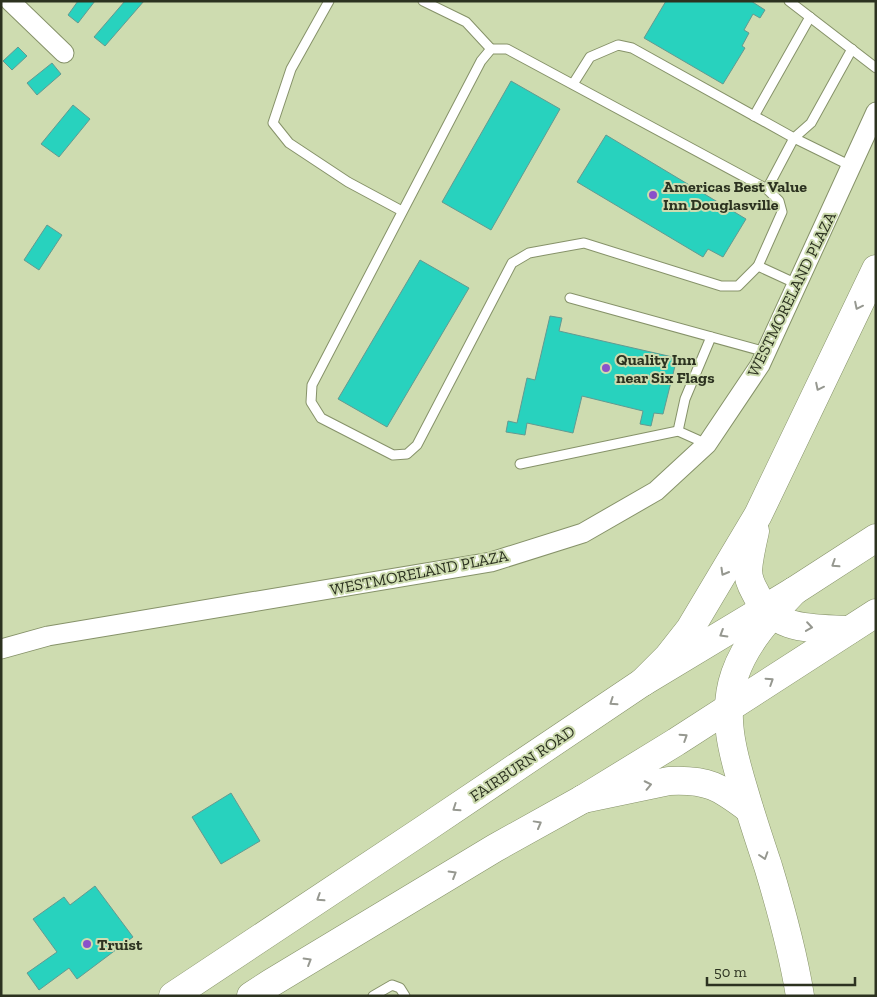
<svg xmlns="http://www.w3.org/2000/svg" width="877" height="997" font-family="'Zilla Slab',serif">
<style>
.building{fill:#28d2be;stroke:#639a91}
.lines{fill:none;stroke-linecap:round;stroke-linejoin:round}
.lane-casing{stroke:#869269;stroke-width:11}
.street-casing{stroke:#869269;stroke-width:21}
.primary-casing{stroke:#869269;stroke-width:29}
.highway-casing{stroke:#869269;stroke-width:29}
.lane{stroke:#fff;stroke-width:9}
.street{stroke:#fff;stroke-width:19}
.primary{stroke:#fff;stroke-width:28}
.highway{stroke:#fff;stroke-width:28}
.oneway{stroke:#969890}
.poi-dot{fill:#8a52ca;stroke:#cedcb0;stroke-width:2}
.labels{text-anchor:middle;stroke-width:4;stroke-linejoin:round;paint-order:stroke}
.poi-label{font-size:16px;font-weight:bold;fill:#2c3220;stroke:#cedcb0;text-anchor:start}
.street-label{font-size:16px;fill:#2c3220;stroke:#cedcb0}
</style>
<rect width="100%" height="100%" fill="#cedcb0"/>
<g class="building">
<path d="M78,1H95L78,23L68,15Z"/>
<path d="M125,1H144L105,46L94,37Z"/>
<path d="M666,1H751L765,10L760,18L753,14L744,30L749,33L742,46L745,48L723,84L644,38Z"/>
<path d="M18,47L27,56L12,70L3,61Z"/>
<path d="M52,63L61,74L37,95L27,83Z"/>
<path d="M511,81L560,109L491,230L442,202Z"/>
<path d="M73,105L90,119L59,157L41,144Z"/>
<path d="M606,135L746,219L723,257L708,249L703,257L577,182Z"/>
<path d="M47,225L62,235L39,270L24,260Z"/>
<path d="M420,260L469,288L387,427L338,399Z"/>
<path d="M550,316L562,318L559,331L677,358L663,414L654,413L651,426L640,424L643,411L582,396L573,433L527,423L525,435L506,432L508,421L517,423L527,378L535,380Z"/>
<path d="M231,793L260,841L221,864L192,817Z"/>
<path d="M95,886L133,937L77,979L69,968L39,990L27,973L57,952L33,919L64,897L70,905Z"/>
</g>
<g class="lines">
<g class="lane-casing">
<g id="lane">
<path d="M329,1L291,69L273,123L289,143L348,182L402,211"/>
<path d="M423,1L466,22L491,49"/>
<path d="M789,1L876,68"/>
<path d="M491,49H507L767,189L779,201L782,212L758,266L738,286H721L584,243L529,253L512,263L417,445L407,454L393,455L321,418L311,402L312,385L481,61Z"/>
<path d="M573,84L590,57L618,45L632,48L794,138L851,166"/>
<path d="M754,116L810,17"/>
<path d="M767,189L794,138L811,123L852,49"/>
<path d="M758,266L797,284"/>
<path d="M570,298L766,352"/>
<path d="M678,431L685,399L711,337"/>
<path d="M520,464L678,431L707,444"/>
<path d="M373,996L392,985L400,988L405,996"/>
</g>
</g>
<g class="street-casing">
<g id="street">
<path d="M10,1L64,53"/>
<path d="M1,649L48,636L491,562L583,533L656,491L707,444L760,365L876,112"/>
</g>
</g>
<g class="primary-casing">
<g id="primary">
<path d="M173,996L423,830L643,682L794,591L876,538"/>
<path d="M251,996L271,983L495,848L583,799L676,742L876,613"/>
</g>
</g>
<g class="highway-casing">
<g id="highway">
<path d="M755,531C752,544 749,557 748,570C748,577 751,585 755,592C773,632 812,628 849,630"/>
<path d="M794,591C771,615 746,642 735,674C721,714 733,755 745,794C752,818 760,842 768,866C781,909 793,952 800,996"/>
<path d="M643,682L668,657L690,629L758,515L876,269"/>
<path d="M583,799L669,781C708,779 720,787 749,809"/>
</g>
</g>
<use href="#lane" class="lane"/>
<use href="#street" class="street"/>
<use href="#primary" class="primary"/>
<use href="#highway" class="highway"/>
</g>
<defs><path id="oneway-chevron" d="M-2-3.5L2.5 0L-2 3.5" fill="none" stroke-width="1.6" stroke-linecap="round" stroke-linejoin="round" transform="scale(1.25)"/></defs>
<g class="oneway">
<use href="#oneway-chevron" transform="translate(858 306) rotate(116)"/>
<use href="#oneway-chevron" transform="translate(819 387) rotate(116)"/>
<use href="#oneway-chevron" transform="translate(835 564) rotate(147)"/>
<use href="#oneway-chevron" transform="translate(724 572) rotate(120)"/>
<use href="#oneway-chevron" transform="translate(809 627) rotate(8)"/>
<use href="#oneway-chevron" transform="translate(723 634) rotate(149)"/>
<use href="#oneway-chevron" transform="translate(770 681) rotate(-33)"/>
<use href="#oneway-chevron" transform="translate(613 702) rotate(146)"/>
<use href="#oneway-chevron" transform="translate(684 737) rotate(-33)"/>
<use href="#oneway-chevron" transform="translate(648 785) rotate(-12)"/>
<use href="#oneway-chevron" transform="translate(456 808) rotate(146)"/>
<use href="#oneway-chevron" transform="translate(538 824) rotate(-29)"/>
<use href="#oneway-chevron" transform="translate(764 856) rotate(72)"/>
<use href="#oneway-chevron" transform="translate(453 874) rotate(-31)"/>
<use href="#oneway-chevron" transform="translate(320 898) rotate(147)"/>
<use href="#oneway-chevron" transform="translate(308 961) rotate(-31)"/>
</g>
<g class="poi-dot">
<circle cx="653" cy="195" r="5"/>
<circle cx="606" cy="368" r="5"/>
<circle cx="87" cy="944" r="5"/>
</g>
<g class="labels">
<g class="poi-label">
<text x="663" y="192">Americas Best Value<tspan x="663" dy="18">Inn Douglasville</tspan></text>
<text x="616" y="365">Quality Inn<tspan x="616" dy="18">near Six Flags</tspan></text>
<text x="97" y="950">Truist</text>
</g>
<g class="street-label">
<text transform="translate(791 294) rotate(-64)" y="6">WESTMORELAND PLAZA</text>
<text transform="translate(419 572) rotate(-11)" y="6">WESTMORELAND PLAZA</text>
<text transform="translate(522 763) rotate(-34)" y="6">FAIRBURN ROAD</text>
</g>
</g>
<rect width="877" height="997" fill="none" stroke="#2c3220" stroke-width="5"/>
<path d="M707 977v8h148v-8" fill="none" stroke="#2c3220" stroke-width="2.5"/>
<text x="714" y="977" font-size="15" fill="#2c3220" stroke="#cedcb0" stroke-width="4" paint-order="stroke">50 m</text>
</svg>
